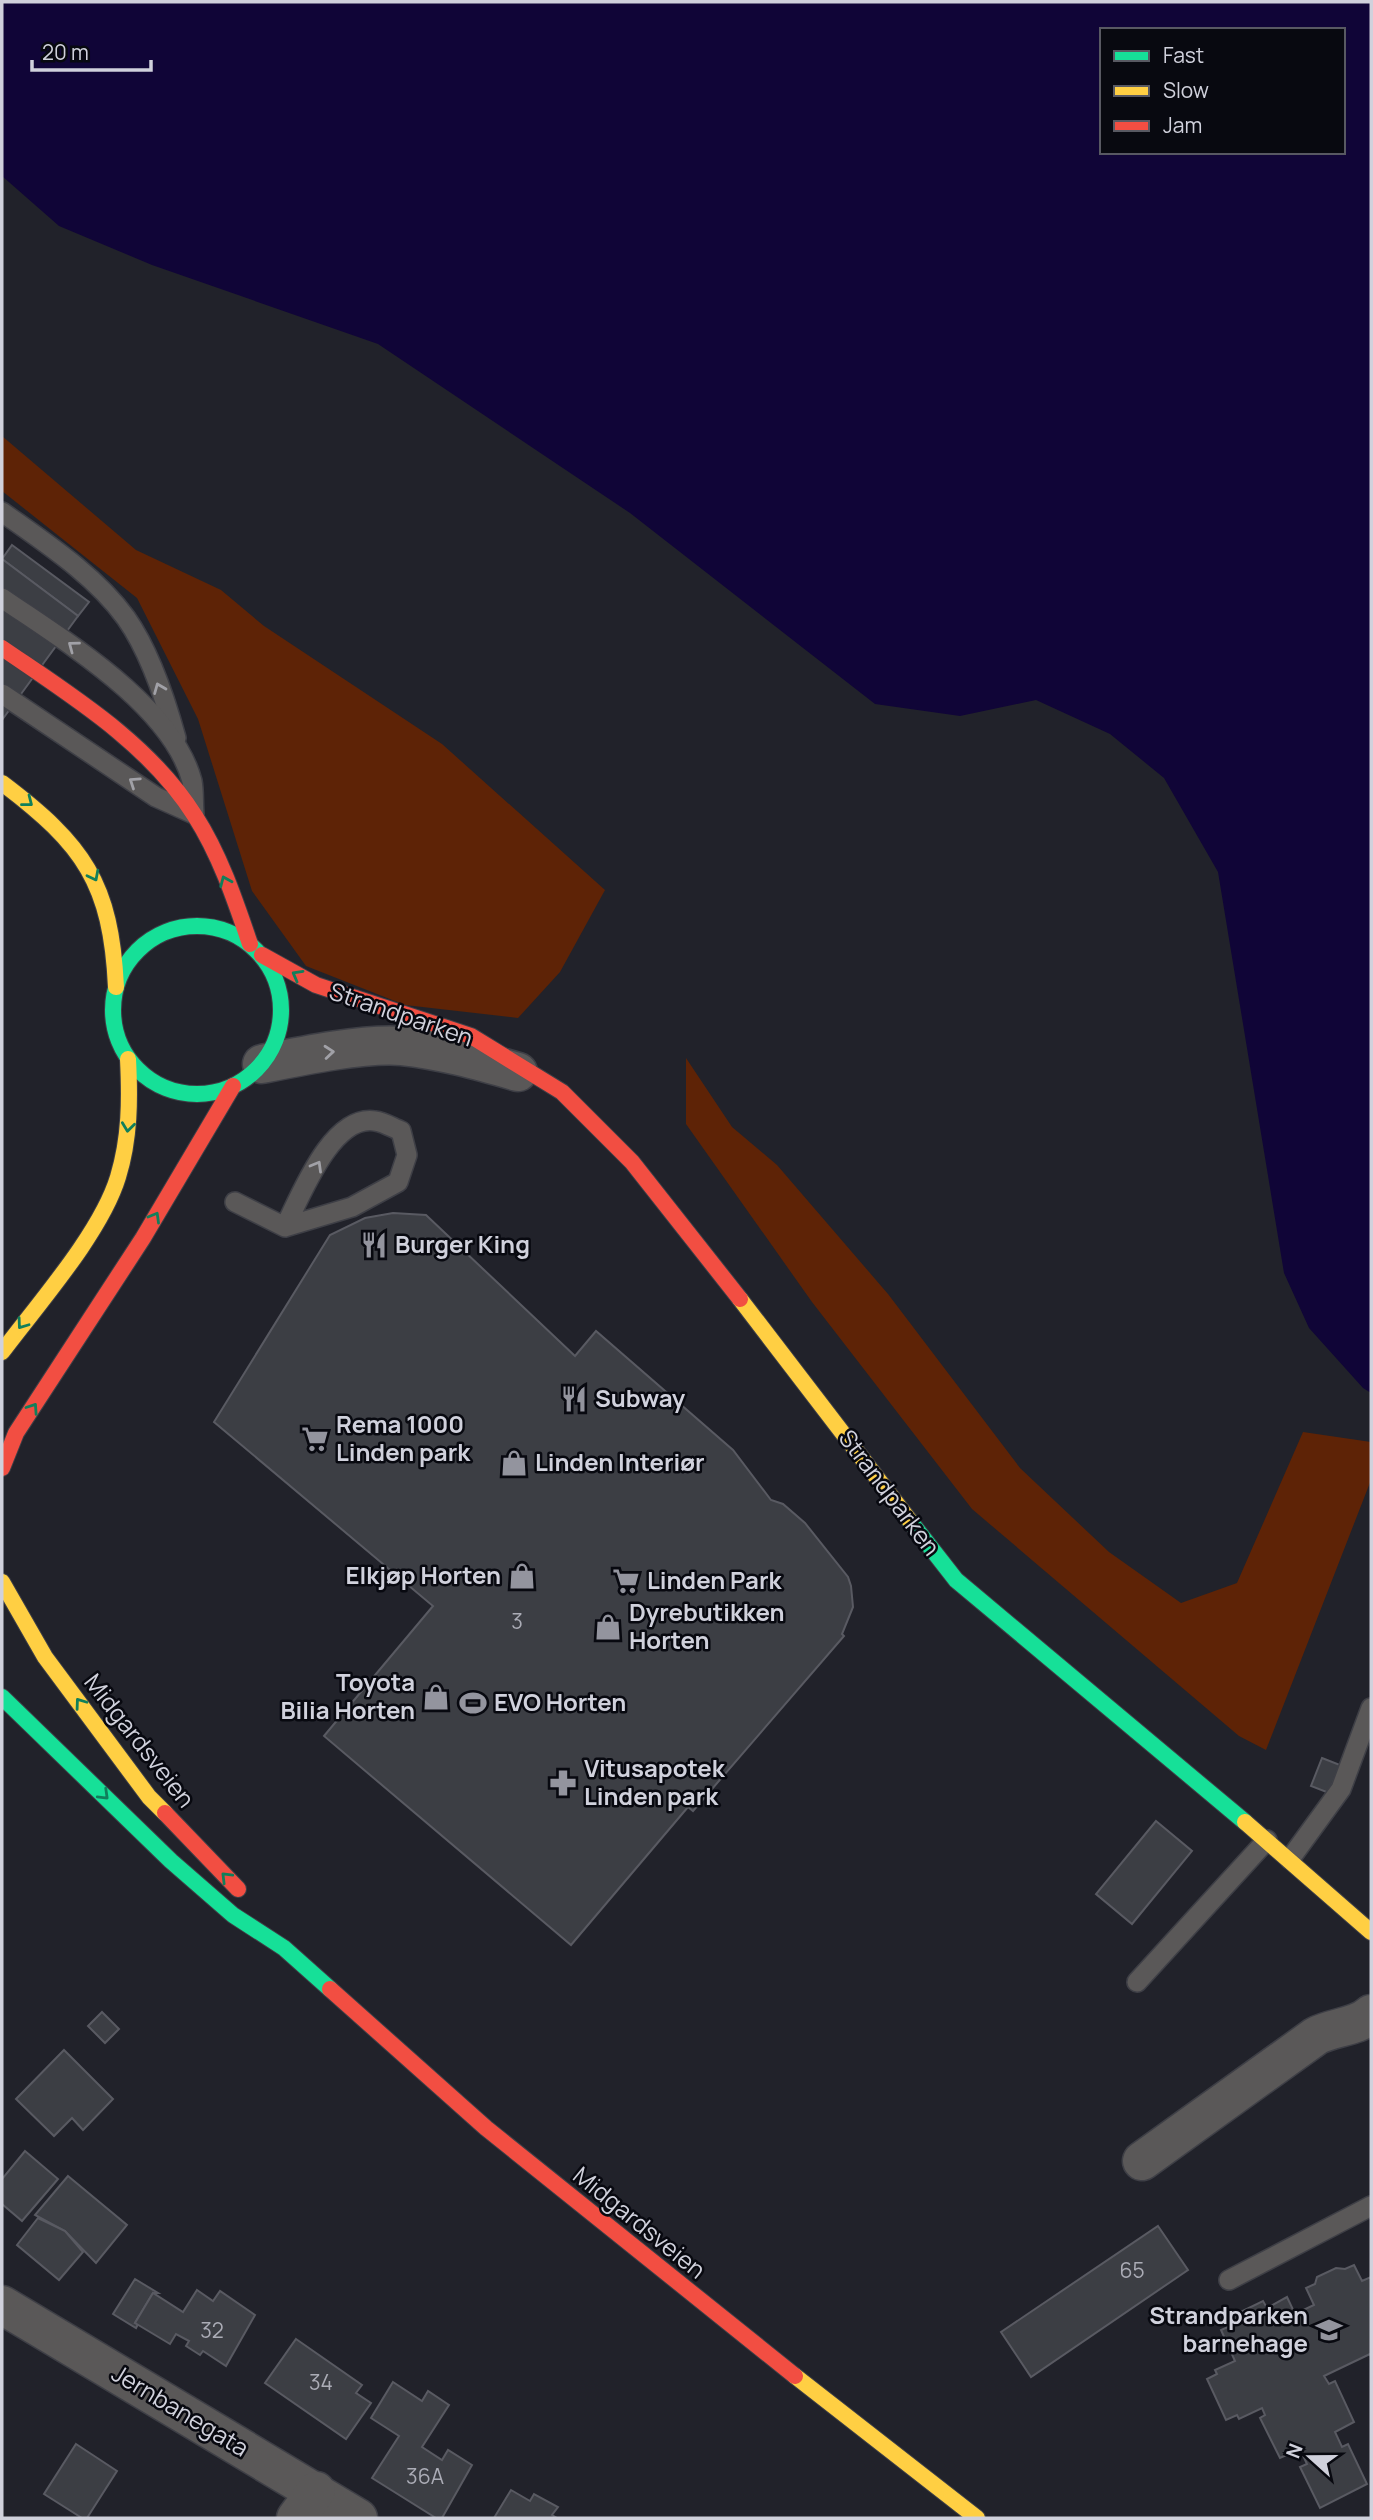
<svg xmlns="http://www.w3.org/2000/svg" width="1373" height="2520" font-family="Manrope,sans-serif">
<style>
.green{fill:#5e2306}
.water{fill:#100537;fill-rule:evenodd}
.building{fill:#3c3e44;stroke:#595a62;stroke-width:2}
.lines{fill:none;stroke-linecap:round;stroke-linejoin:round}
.lane-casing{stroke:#3e3f46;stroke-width:22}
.street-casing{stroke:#3e3f46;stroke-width:41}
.fast-casing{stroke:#3e3f46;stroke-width:18}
.slow-casing{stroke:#3e3f46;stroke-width:18}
.jam-casing{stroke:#3e3f46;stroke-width:18}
.lane{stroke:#5a5858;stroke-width:19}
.street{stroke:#5a5858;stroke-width:38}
.fast{stroke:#16e098;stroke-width:16}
.slow{stroke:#ffcf43;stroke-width:16}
.jam{stroke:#f24e42;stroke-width:16}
.oneway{stroke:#a1a1a7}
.oneway2{stroke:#107f5b}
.labels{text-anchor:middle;stroke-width:5;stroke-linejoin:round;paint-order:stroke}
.number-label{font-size:21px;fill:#abacb6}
.street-label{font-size:24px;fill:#d0d1dc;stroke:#080910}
.poi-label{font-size:24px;font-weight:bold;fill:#d0d1dc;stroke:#080910;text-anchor:start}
</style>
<rect width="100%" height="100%" fill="#21222a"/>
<g class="green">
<path d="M2,436L136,550L221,590L264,626L442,744L605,890L560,972L518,1018L405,1005L306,966L252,891L198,719L137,598L2,491Z"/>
<path d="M686,1058L732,1127L777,1165L888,1294L1020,1468L1109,1552L1181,1603L1237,1583L1303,1432L1371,1442V1480L1266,1750L1239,1736L972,1509L812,1302L686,1124Z"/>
</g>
<path class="water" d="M2,2H1371V1393L1363,1388L1309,1328L1284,1273L1218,872L1164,778L1110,734L1036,700L960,716L875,704L630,513L378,344L152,265L59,226L2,176ZM1102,30H1343V152H1102Z"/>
<g class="building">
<path d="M12,545L89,602L78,616L2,559Z"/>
<path d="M2,559L78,616L2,720Z"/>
<path d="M393,1213L426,1215L575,1356L596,1331L733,1450L771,1500L783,1504L805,1523L848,1577L851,1586L853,1607L842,1634L844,1636L693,1811L688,1807L571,1945L324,1736L433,1606L214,1422L330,1235L365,1218Z"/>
<path d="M1322,1758L1340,1765L1329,1793L1311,1786Z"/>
<path d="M1156,1821L1192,1851L1132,1924L1096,1894Z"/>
<path d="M102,2012L119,2029L105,2043L88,2026Z"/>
<path d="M64,2050L113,2099L83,2130L72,2118L54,2136L16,2099Z"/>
<path d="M25,2151L58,2179L22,2221L2,2204V2179Z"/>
<path d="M68,2176L127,2225L96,2263L65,2231L35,2215Z"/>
<path d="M38,2218L65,2231L83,2252L59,2280L17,2245Z"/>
<path d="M1158,2226L1188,2270L1031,2377L1001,2332Z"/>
<path d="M1354,2265L1362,2281L1371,2277V2357L1370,2354L1324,2376L1329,2384L1335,2381L1354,2422L1335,2432L1342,2447L1348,2444L1367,2484L1320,2508L1300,2467L1307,2464L1300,2449L1280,2458L1260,2418L1265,2415L1262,2408L1239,2419L1237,2415L1226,2420L1207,2379L1217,2374L1215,2370L1235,2361L1221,2330L1228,2327L1224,2320L1263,2301L1267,2308L1287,2297L1295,2314L1314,2305L1306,2288L1315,2284L1317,2277L1336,2268L1345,2269Z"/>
<path d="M135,2279L158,2293H153L135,2323L138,2324L136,2328L113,2314Z"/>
<path d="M197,2290L213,2301L220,2291L255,2315L226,2366L203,2351L200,2355L186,2346L189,2341L176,2334L170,2344L135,2323L153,2293L183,2312Z"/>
<path d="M296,2339L362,2385L356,2393L371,2403L346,2439L265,2383Z"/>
<path d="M393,2382L422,2401L428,2391L449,2405L422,2447L442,2460L448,2450L472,2465L442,2518H436L372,2478L399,2436L371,2418Z"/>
<path d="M76,2444L117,2471L87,2518H82L44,2494Z"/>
<path d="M511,2490L530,2501L534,2494L558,2507L552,2515L557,2518H494Z"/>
</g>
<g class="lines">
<g class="lane-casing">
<g id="lane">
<path d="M2,512C44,542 95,575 126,618C150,652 165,698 176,738"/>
<path d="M2,598C63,640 172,705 192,781C194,791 193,803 194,814L156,797L2,694"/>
<path d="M235,1202L285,1227L352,1207L398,1182L407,1155L401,1131C393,1128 384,1122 375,1121C332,1114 301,1195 285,1227"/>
<path d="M1290,1859L1341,1789L1371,1708"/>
<path d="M1137,1982L1267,1840"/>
<path d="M1229,2280L1371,2206"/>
</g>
</g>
<g class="street-casing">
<g id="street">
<path d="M262,1064C301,1056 363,1043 402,1046C441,1050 480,1061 518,1072"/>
<path d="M1142,2161L1316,2036C1333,2027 1358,2027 1371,2014"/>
<path d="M2,2305L358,2518"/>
<path d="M296,2518L316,2491"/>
</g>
</g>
<g class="fast-casing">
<g id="fast">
<circle cx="197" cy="1010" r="84"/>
<path d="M910,1521L956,1580L1245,1822"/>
<path d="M2,1697L171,1861L233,1915L284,1948L330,1989"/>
</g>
</g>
<g class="slow-casing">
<g id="slow">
<path d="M2,783C84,845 111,883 116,987"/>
<path d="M740,1299L910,1521"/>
<path d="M2,1352C38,1304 101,1233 118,1177C130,1138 130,1099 128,1059"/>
<path d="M2,1582L45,1657L149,1797L165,1813"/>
<path d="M1245,1822L1371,1932"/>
<path d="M795,2376L977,2518"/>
</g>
</g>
<g class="jam-casing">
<g id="jam">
<path d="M2,648C72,696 149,743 195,816C220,855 235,900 250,944"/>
<path d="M262,955L316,985L471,1036L562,1092L632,1162L740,1299"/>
<path d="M2,1468L16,1433L143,1238L233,1086"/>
<path d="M165,1813L238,1889"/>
<path d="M330,1989L486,2128L795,2376"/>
</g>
</g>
<use href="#lane" class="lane"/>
<use href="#street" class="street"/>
<use href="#fast" class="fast"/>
<use href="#slow" class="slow"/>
<use href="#jam" class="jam"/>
</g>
<defs><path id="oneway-chevron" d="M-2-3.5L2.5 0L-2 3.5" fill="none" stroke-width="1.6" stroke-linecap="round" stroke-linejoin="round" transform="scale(1.75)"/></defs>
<g class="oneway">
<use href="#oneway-chevron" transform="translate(73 646) rotate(-143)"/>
<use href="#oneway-chevron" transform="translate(159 688) rotate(-112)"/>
<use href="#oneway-chevron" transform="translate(134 782) rotate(-146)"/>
<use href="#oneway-chevron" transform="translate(329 1052) rotate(-5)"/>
<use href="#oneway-chevron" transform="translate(317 1166) rotate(-60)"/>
</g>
<g class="oneway2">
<use href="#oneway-chevron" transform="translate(28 802) rotate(38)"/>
<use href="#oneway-chevron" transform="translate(94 876) rotate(63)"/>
<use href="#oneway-chevron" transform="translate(225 881) rotate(-113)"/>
<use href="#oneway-chevron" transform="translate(297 975) rotate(-151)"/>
<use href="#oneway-chevron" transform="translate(128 1127) rotate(97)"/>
<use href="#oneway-chevron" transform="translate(155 1217) rotate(-60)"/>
<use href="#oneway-chevron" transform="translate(22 1324) rotate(126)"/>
<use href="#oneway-chevron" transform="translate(33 1408) rotate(-56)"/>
<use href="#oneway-chevron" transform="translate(80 1703) rotate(-126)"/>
<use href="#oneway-chevron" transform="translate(104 1795) rotate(44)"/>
<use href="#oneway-chevron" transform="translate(226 1877) rotate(-135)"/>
</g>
<defs>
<g id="restaurant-bare" transform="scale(2.1)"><path d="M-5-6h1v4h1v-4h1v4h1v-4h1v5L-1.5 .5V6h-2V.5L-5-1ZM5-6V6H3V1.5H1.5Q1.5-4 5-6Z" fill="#93949e" stroke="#080910" stroke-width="2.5" paint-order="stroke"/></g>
<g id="supermarket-bare" transform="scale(2.1)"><path d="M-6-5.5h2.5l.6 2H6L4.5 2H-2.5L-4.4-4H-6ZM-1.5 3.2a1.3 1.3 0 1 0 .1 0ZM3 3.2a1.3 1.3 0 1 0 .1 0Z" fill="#93949e" stroke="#080910" stroke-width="2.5" paint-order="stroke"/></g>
<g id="shop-bare" transform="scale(2.1)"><path d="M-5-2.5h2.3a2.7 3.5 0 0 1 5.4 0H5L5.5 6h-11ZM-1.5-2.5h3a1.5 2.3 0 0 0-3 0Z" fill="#93949e" stroke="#080910" stroke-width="2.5" paint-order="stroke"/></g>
<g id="stadium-bare" transform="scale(2.1)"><path d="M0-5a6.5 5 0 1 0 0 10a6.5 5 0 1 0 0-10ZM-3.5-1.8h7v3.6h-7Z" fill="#93949e" stroke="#080910" stroke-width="2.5" paint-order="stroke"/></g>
<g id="pharmacy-bare" transform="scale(2.1)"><path d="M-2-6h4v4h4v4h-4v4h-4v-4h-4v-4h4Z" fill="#93949e" stroke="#080910" stroke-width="2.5" paint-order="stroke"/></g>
<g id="school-bare" transform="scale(2.1)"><path d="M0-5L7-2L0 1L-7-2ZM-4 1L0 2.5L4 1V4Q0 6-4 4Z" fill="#93949e" stroke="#080910" stroke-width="2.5" paint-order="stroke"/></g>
</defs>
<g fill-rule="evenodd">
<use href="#restaurant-bare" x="374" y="1245"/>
<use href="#restaurant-bare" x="574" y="1399"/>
<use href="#supermarket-bare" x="315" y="1439"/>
<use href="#shop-bare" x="514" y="1463"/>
<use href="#shop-bare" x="522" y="1576"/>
<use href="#supermarket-bare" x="626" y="1581"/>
<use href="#shop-bare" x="608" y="1627"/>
<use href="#shop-bare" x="436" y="1697"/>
<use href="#stadium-bare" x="473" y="1703"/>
<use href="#pharmacy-bare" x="563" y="1783"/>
<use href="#school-bare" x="1329" y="2330"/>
</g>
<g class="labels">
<g class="number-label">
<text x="517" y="1629">3</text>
<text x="1132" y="2278">65</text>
<text x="212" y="2338">32</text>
<text x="321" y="2390">34</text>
<text x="425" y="2484">36A</text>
</g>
<g class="street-label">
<text transform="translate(401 1015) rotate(19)" y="8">Strandparken</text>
<text transform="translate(889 1493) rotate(53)" y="8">Strandparken</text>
<text transform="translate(139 1741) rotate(52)" y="8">Midgardsveien</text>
<text transform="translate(639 2223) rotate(39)" y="8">Midgardsveien</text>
<text transform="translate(180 2411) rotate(31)" y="8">Jernbanegata</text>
</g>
<g class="poi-label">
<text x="395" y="1253">Burger King</text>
<text x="595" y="1407">Subway</text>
<text x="336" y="1433">Rema 1000<tspan x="336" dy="28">Linden park</tspan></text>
<text x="535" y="1471">Linden Interiør</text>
<text x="501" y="1584" text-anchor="end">Elkjøp Horten</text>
<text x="647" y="1589">Linden Park</text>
<text x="629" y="1621">Dyrebutikken<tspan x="629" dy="28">Horten</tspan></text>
<text x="415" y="1691" text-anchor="end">Toyota<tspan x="415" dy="28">Bilia Horten</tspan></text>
<text x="494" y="1711">EVO Horten</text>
<text x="584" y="1777">Vitusapotek<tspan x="584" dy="28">Linden park</tspan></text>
<text x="1308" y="2324" text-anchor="end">Strandparken<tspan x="1308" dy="28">barnehage</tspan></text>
</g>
</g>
<rect width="1373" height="2520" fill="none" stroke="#d0d1dc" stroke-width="7"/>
<rect x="1100" y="28" width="245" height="126" fill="#080910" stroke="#585962" stroke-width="2"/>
<rect x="1114" y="51" width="35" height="10" fill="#16e098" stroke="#585962" stroke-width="2"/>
<text x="1163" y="63" font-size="21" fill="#d0d1dc">Fast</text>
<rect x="1114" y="86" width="35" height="10" fill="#ffcf43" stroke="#585962" stroke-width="2"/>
<text x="1163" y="98" font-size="21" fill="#d0d1dc">Slow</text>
<rect x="1114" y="121" width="35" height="10" fill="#f24e42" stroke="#585962" stroke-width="2"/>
<text x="1163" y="133" font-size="21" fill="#d0d1dc">Jam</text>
<g transform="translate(1310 2457) rotate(291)" stroke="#080910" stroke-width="5" paint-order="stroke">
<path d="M0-5L12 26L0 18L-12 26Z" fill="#d0d1dc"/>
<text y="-10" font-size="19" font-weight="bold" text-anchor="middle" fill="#d0d1dc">N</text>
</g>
<path d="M32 60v10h119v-10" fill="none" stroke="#d0d1dc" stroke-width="3.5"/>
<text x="42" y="60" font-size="21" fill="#d0d1dc" stroke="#080910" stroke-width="5" paint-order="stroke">20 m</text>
</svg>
